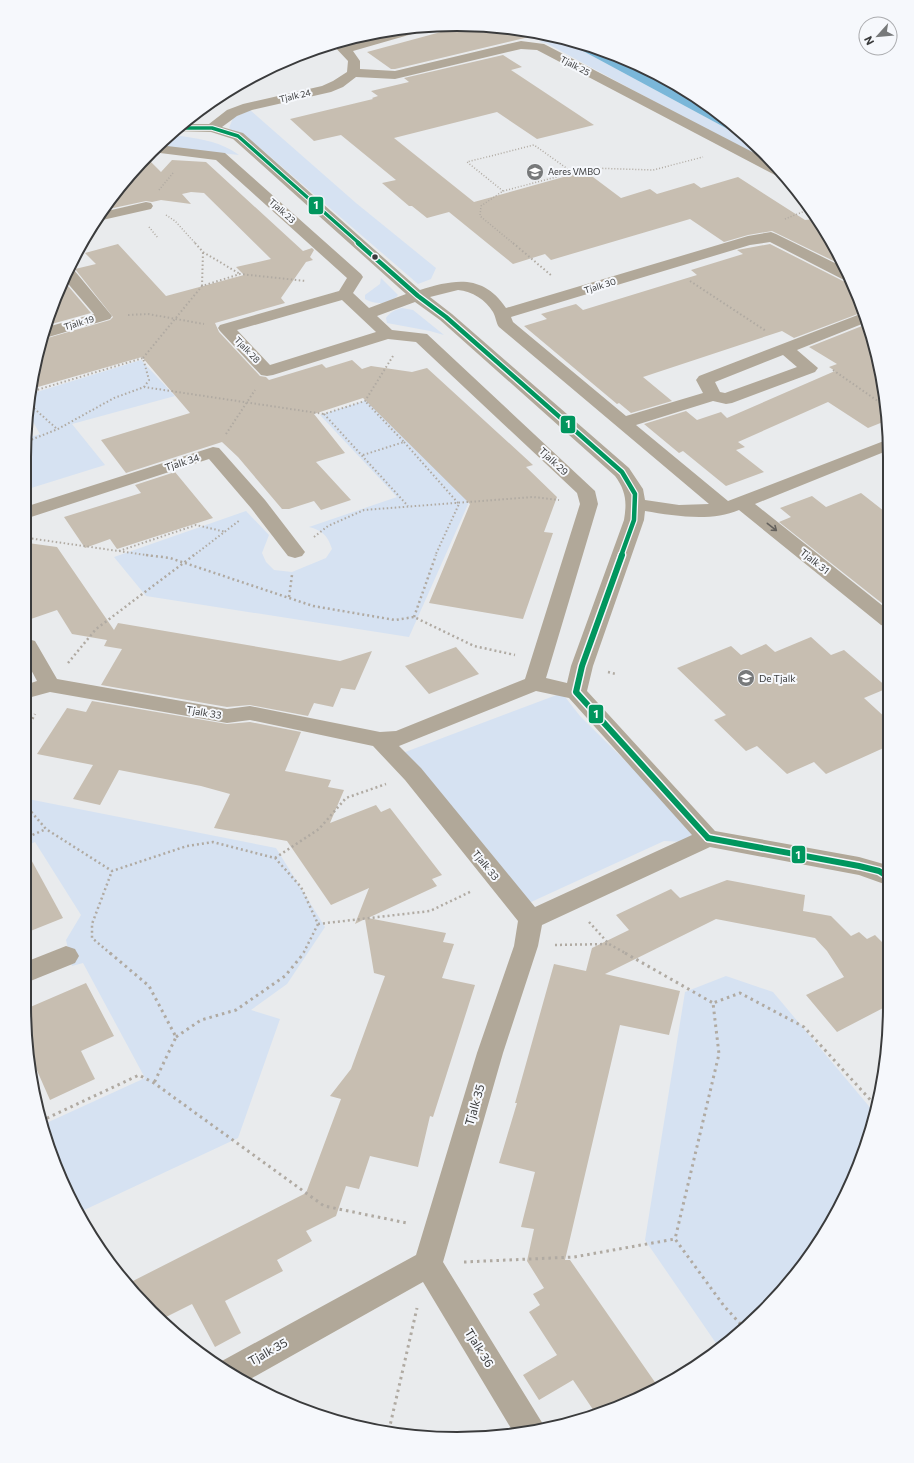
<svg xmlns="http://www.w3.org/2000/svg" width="914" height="1463" font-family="Commissioner,sans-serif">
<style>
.green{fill:#d6e2f2}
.water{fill:#7ab7d9}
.building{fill:#c7beb1}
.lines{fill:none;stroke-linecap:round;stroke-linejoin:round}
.path-far3{stroke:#b0aaa2;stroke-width:1.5;stroke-dasharray:1 2;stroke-linecap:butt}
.path-far2{stroke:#b0aaa2;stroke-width:2;stroke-dasharray:1.5 2.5;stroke-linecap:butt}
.path-far1{stroke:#b0aaa2;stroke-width:2.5;stroke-dasharray:2 3;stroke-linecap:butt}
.path{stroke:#b0aaa2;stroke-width:3;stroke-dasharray:2.5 4;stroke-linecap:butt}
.minor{fill:#b1a899;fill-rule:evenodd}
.bus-1-far2-casing{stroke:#f6f8fc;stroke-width:5.5}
.bus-1-far1-casing{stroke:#f6f8fc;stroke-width:7}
.bus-1-casing{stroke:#f6f8fc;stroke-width:9}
.bus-1-far2{stroke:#00965e;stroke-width:3.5}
.bus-1-far1{stroke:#00965e;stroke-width:4.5}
.bus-1{stroke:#00965e;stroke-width:6}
.oneway{stroke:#64615d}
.bus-dot{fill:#3a3b3c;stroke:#f6f8fc;stroke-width:1.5}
.labels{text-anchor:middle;stroke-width:4;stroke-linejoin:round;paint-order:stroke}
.far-street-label{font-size:9px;fill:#3a3b3c;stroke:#f6f8fc}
.far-poi-label{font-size:9px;fill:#3a3b3c;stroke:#f6f8fc;text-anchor:start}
.street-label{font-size:10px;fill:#3a3b3c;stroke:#f6f8fc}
.poi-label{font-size:10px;fill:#3a3b3c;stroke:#f6f8fc;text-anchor:start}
.near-street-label{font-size:12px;fill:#3a3b3c;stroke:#f6f8fc}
.rim{fill:none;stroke:#3a3b3c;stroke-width:2}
.line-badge{stroke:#f6f8fc;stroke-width:1.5}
.badge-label{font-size:11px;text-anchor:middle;font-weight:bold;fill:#fff}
</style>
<rect width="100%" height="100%" fill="#e9ebed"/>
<g class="green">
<path d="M554,38L583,51L748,140L772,165L546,43L539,42Z"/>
<path d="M250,110L356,203L436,268L431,279L418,284L259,147L237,135L229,128L233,118Z"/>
<path d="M181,136C202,139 221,142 239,155L157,146L167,137Z"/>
<path d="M381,278L398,295C390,305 375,305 365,299V295L380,284Z"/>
<path d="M402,308L413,310L444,335L430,331L387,323L386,318C390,312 395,310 402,308Z"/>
<path d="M141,360L175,396L72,424L105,465L28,489V438L40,434L28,413L30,394Z"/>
<path d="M370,399L469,502L409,637L146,596L114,557L246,511L269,535L262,553L266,562L274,570L292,572L326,558L332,549C328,536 322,530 309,527L397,497L320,415Z"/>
<path d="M562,693L580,716L708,843L664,841L518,908L400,754Z"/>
<path d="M28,799L276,848L325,927L287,984L251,1010L280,1019L238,1138L80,1212L47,1145L42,1125L145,1078L83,963L72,966L66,940L81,915L35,842L28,845Z"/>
<path d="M726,976L773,992L873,1111L857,1171L800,1270L743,1331L720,1349L645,1240L685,992Z"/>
</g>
<path class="water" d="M548,35L569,39L649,69L721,114L748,140L583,51Z"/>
<g class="building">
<path d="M486,25L532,33L533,36L395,69H391L367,52L463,26Z"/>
<path d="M503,55L522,67L511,70L594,125L537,139L497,112L394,138L474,202L585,171L621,198L650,189L657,194L694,183L701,188L738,177L805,220L817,219L846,267L772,231L748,235L724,242L690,219L551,260L545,254L513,264L449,212L427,218L412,206H409L382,183L396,180L341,135L314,141L290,119L373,99L372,98L378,96L371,91L409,82L404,78Z"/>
<path d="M172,160L206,162L303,251L312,248L314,250L310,257L313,260L306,262L281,298L285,303L215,323L219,332L260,376L266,377L269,380L322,364L326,368L352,360L362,369L371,366L412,372L427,368L533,465L526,467L557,497L544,532L553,533L523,619L429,603L470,504L363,398L314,414L345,453L316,462L351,500L321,510L314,501L289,509H282L238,457L222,442L126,473L101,440L190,413L142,357L31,389L44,339L110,320L113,317L75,269L96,264L85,253L118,244L166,296L244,275L236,267L271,259L204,193L191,192L182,194L191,204L161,200L152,202L146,201L104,210L114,193L141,164L151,162L161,172Z"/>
<path d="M770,244L843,281L852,282L863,312L794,338L782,331L643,377L672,401L631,413L619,403L617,404L524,326L547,319L541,314L576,304L583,310L697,275L691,270L743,254L737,250Z"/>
<path d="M63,280L91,313L48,325L57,291Z"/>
<path d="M867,324L875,345L888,420L868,428L828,402L738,442L745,447L736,450L764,472L726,486L683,451L679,453L644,424L686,411L697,420L721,412L727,418L835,371L829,367L837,364L809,347Z"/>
<path d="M175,472L213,518L117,549L110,539L85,548L64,517L141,493L135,485Z"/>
<path d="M861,493L889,515L888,608L779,522L791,517L780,508L812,496L826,507Z"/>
<path d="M28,543L57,547L114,630L118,623L340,661L372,651L355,690L341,688L333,707L314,703L308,716L250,705L227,707L101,685L122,649L104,646L107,640L72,634L57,610L28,620Z"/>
<path d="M811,637L831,655L844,650L888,688L864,698L888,720V746L826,774L814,762L787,774L757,746L746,751L714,720L726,715L677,668L731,646L741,655L766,644L775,652Z"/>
<path d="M456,647L479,674L429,694L405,666Z"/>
<path d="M92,701L227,724L250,722L301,732L285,771L331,780L328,787L344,790L330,823L376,805L381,812L390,808L442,875L432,879L437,886L368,918L446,933L443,942L454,944L442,978L475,985L433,1117L430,1116L418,1167L370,1156L359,1189L346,1186L336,1216L306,1231L312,1241L277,1260L283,1271L225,1301L241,1333L215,1347L192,1304L160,1320L151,1312L127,1284L306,1193L341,1099L330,1096L351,1069L385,976L374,973L365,919L355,924L369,888L331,905L287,841L214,828L230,794L201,786L119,770L100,805L73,799L93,765L37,754L67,708L86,712Z"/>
<path d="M28,854L63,918L28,932Z"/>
<path d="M727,880L805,895L803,911L831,916L851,936L859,932L867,939L875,935L887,947V1006L837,1032L806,995L844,977L827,951L815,938L716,919L605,974L680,991L669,1035L620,1025L565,1260H570L659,1388L648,1394L596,1414L573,1380L539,1400L523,1375L557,1355L529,1312L540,1305L533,1294L544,1288L527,1261L534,1229L521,1227L535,1172L499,1163L517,1103H515L554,964L586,971L592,948L629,930L616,915L671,889L680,898Z"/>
<path d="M86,983L114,1036L81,1051L95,1079L50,1100L28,1050V1008Z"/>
</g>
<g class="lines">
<g class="path-far3">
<path d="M159,190L173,173"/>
<path d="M503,191L467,162L534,145L572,172"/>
<path d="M166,215L175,221L196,244"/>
<path d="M785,219L810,209"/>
<path d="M149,227L158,238"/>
<path d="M514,244L480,216L481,206L503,191L591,168L653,170L703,157"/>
</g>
<g class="path-far2">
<path d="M195,243L203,252L240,274"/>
<path d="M513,243L552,276"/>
<path d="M690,281L766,331"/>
<path d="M202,286L203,252"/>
<path d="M128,315L148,314L204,324"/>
<path d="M393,356L365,401L324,414L408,506"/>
<path d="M143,358L202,286L240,274L306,281"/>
<path d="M833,370L885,406"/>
<path d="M30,392L143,358L149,380L144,387"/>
<path d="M28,403L57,429"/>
<path d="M226,434L255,390"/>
<path d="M28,441L58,429L114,398L144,387L324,414"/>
<path d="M404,442L459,504L435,556"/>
<path d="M363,455L404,442L365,401"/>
<path d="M314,537L328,526L364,510L533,497L559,500"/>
<path d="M28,538L153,556"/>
<path d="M119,551L196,525L226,532"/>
<path d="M193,556L240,520"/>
</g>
<g class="path-far1">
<path d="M146,555L170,558L313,606L395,620L414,617L474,646L515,655"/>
<path d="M289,597L292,575"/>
<path d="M414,617L436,555"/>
<path d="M68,663L96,629L194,555"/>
<path d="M608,672L616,674"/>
<path d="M28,728L35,714"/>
<path d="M28,808L46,829L112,871L187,846L213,842L275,858L301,887L318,924L303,954"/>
<path d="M28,837L46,829"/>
<path d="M275,858L319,829L346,798L386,784"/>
<path d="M589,922L609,944L627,954"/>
<path d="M318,924L430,911L472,891"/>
<path d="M555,945L608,944"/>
<path d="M111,954L92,938V924L112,871"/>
</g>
<g class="path">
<path d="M110,953L149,986L176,1037L154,1083"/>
<path d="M625,953L713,1003"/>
<path d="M176,1037L201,1020L236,1010L285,976L304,953"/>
<path d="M41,1121L139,1075L154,1083L324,1206L407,1223"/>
<path d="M464,1262L574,1257L675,1239"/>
<path d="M745,1329L724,1306L675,1239L719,1054L713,1003L740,993L804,1027L875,1105"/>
<path d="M389,1430L417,1308"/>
</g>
<g class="minor">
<path d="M407,27H428L426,30L353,51L360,61V69L395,71L521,41L544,44L766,159L783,176L775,175L537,50L521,49L395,79L356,77L343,87L331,92L252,110L237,116L222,127L243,133L420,290C455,279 483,274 506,308L748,236L771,232L776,234L847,269L851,281L844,280L770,242L750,245L511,317L513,322L626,416L703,393L696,380L699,376L863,313L867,322L797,350L818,368L815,372L732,403L726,404L713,401L636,425L728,501L889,439V450L755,504L888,610V627L881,625L739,510C711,522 675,516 645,511L644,520L593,666L587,691L715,831L859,857L887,865V885L859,875L710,847L542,925L538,946L503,1053L443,1262L546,1429L515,1435L423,1282L245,1382L219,1365L220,1362L416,1255L477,1053L514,946L518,921L405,780L373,746L250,720L227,723L50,692L28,698V684L37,681L28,664V639L35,641L57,679L227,709L250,706L380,732L396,731L525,679L580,504L577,493L416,342L388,339L273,375L267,376L261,375L220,331L218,328L220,325L339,291L347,278L216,160L152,152L159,145L225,153L361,274L363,277L353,293L369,308L406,294L233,139L211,132L172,131L182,124H209L227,110L243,104L322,86L333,81L347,72L348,61L332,44L343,41L347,44ZM458,290C472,291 486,300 493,312C496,317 496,323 499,327L709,504L679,505L645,500L643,489L629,468L452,314L430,297ZM342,300L376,332L270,365L237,330ZM415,302L440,320L615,476C626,491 627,502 624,520L571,666L567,683L546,678L598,504L595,491L427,334L392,330L377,316ZM783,355L797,367L725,393L720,392L715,382ZM536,691L569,698L692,835L535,907L421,768L399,746Z"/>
<path d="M146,202L151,203L153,206L151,209L98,221L103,212Z"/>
<path d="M70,269L74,270L112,316L110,319L45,338L47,327L94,314L64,279Z"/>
<path d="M213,447L219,448L265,500L305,552L302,556L295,558L288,556L251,508L209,459L28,518V506Z"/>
<path d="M66,946L75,949L79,956L75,963L28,982V961Z"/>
</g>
<g class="bus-1-far2-casing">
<path id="bus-1-far2" d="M176,128H212L238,136L360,244"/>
</g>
<g class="bus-1-far1-casing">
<path id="bus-1-far1" d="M358,243L418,296L446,317L622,472L635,494L634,520L621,556"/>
</g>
<g class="bus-1-casing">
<g id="bus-1">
<path d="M622,555L582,666L576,692L708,838"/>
<path d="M708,838L859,866L879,871L887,876"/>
</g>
</g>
<use href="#bus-1-far2" class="bus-1-far2"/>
<use href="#bus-1-far1" class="bus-1-far1"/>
<use href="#bus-1" class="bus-1"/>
</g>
<defs><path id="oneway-shaft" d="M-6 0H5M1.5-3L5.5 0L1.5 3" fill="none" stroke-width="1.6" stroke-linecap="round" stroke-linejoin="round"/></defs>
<use class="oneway" href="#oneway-shaft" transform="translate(772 527) rotate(38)"/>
<defs>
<g id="school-disc" transform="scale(0.9)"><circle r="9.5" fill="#77797a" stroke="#f6f8fc"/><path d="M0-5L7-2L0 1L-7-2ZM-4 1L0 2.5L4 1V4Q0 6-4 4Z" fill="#fff"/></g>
</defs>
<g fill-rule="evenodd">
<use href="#school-disc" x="535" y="172"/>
<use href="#school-disc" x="746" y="678"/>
</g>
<circle class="bus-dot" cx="375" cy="257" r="3.5"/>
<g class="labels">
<g class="far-street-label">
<text transform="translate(575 66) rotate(28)" y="3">Tjalk 25</text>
<text transform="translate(295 96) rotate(-13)" y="3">Tjalk 24</text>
<text transform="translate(282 211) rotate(42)" y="3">Tjalk 23</text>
<text transform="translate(600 286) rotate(-17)" y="3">Tjalk 30</text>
<text transform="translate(79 323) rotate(-16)" y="3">Tjalk 19</text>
<text transform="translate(247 350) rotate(46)" y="3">Tjalk 28</text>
</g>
<g class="far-poi-label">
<text x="548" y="175">Aeres VMBO</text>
</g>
<g class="street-label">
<text transform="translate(554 461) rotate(43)" y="4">Tjalk 29</text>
<text transform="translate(182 462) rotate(-18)" y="4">Tjalk 34</text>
<text transform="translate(815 561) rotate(38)" y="4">Tjalk 31</text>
<text transform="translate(204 712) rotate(10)" y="4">Tjalk 33</text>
<text transform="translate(486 865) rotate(51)" y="4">Tjalk 33</text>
</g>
<g class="poi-label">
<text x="759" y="682">De Tjalk</text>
</g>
<g class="near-street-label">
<text transform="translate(475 1105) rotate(-74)" y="4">Tjalk 35</text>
<text transform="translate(479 1348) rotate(58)" y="4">Tjalk 36</text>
<text transform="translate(268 1352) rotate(-29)" y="4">Tjalk 35</text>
</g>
</g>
<path d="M0 0H914V1463H0ZM457 31H457A426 426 0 0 1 883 457V1006A426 426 0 0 1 457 1432H457A426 426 0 0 1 31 1006V457A426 426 0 0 1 457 31Z" fill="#f6f8fc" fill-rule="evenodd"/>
<path class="rim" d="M457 31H457A426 426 0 0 1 883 457V1006A426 426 0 0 1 457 1432H457A426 426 0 0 1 31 1006V457A426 426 0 0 1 457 31Z"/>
<g class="line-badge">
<rect x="308" y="196" width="16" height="19" rx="4" fill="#00965e"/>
<rect x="560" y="415" width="16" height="19" rx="4" fill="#00965e"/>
<rect x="588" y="704" width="16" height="20" rx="4" fill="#00965e"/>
<rect x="791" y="845" width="15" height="19" rx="4" fill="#00965e"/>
</g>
<g class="badge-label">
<text x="316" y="209">1</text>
<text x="568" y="428">1</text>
<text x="596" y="718">1</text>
<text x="798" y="859">1</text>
</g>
<g transform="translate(878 36) rotate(243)"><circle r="19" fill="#f6f8fc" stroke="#abacaf"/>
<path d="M0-3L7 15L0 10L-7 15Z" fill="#77797a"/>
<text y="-6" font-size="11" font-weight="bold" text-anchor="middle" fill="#3a3b3c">N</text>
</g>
</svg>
